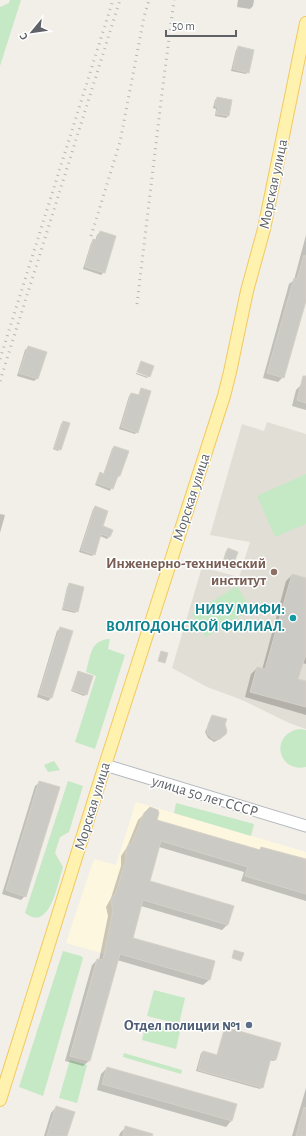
<svg xmlns="http://www.w3.org/2000/svg" width="306" height="1136" font-family="'Alegreya Sans',sans-serif">
<style>
.commercial{fill:#fef7e0}
.education{fill:#e1ded6}
.green{fill:#c5e8c5}
.shadow{fill:#0003}
.building{fill:#cccac5;stroke:#d6d1c6}
.lines{fill:none;stroke-linecap:round;stroke-linejoin:round}
.secondary-casing{stroke:#b6babf;stroke-width:13}
.primary-casing{stroke:#f2c960;stroke-width:14}
.secondary{stroke:#fff;stroke-width:11}
.primary{stroke:#fff2af;stroke-width:12}
.rail{stroke:#b6b7b8;stroke-width:3;stroke-dasharray:1 5;stroke-linecap:butt}
.education-dot{fill:#8d6e63;stroke:#fff;stroke-width:1.5}
.culture-dot{fill:#0f9aa8;stroke:#fff;stroke-width:1.5}
.service-dot{fill:#5c6f8a;stroke:#fff;stroke-width:1.5}
.labels{text-anchor:middle;stroke-width:3;stroke-linejoin:round;paint-order:stroke}
.street-label{font-size:15px;fill:#5f6368;stroke:#fff}
.education-label{font-size:15px;font-weight:bold;fill:#785e54;stroke:#fff;text-anchor:end}
.culture-label{font-size:15px;font-weight:bold;fill:#0d838f;stroke:#fff;text-anchor:end}
.service-label{font-size:15px;font-weight:bold;fill:#4e5e75;stroke:#fff;text-anchor:end}
</style>
<rect width="100%" height="100%" fill="#f1efe8"/>
<path class="commercial" d="M136,802L306,852V866L157,820L119,958L66,943L94,859L116,865Z"/>
<path class="education" d="M267,422L306,434V729L289,723L242,700L207,687L172,668L202,567L239,577L250,542L210,535L242,424L264,431Z"/>
<g class="green">
<path d="M10,0H21L0,66V7L9,3Z"/>
<path d="M306,474V524L275,537L257,496Z"/>
<path d="M237,586L251,609L206,637L192,614Z"/>
<path d="M110,639L108,649L125,655L95,749L75,742L96,676L86,672C91,655 90,640 110,639Z"/>
<path d="M299,729L306,730V767C278,773 269,735 299,729Z"/>
<path d="M54,761L60,770L48,772L44,765Z"/>
<path d="M68,781L83,786L69,832L60,837L55,853L63,867C58,882 50,933 25,913Z"/>
<path d="M176,803L254,824L251,836L174,813Z"/>
<path d="M63,951L81,956L83,958L43,1096L19,1087Z"/>
<path d="M154,990L185,998L179,1024L147,1016Z"/>
<path d="M146,1022L180,1031L176,1049L142,1040Z"/>
<path d="M124,1053L182,1070L181,1074L123,1057Z"/>
<path d="M70,1060L87,1065L77,1103L59,1098Z"/>
</g>
<g class="shadow">
<path d="M238,0H254L253,6L250,9L237,7Z"/>
<path d="M238,48L248,72L246,74L231,71L236,50Z"/>
<path d="M217,98L231,101L228,116L226,118L215,116L216,109L213,108L215,100Z"/>
<path d="M100,232L104,272L101,275L83,269L91,243L94,240L95,241L97,235Z"/>
<path d="M306,235V297L283,377L278,382L263,378L289,284L294,280Z"/>
<path d="M28,347L38,378L34,381L17,376L25,350Z"/>
<path d="M136,373L148,377L147,378L136,374Z"/>
<path d="M302,384L306,386V410L292,406L296,390Z"/>
<path d="M141,389L137,432L135,434L119,429L129,396L131,394L138,396Z"/>
<path d="M63,422L60,449L58,451L53,449L61,424Z"/>
<path d="M114,447L119,476L116,478L110,491L95,485L99,476L101,474L103,475L112,449Z"/>
<path d="M95,507L102,527L109,537L107,539L100,536L94,554L92,556L79,552L93,509Z"/>
<path d="M0,514L5,515L0,533Z"/>
<path d="M228,549L237,552L231,568L229,570L221,567L226,551Z"/>
<path d="M292,575L306,579V664L302,663L297,680L306,682V715L245,697L251,674L257,668L262,670L286,581Z"/>
<path d="M69,585L77,611L75,613L62,610L67,587Z"/>
<path d="M61,628L51,698L48,701L37,697L57,631Z"/>
<path d="M79,672L86,694L84,696L71,691L77,674Z"/>
<path d="M212,716L226,731L220,739L214,742L208,738L205,732Z"/>
<path d="M40,782L25,896L21,900L2,894L35,786Z"/>
<path d="M144,814L156,821L258,851L261,848L306,860V901L241,881L244,872L159,847L149,882L228,924L222,930L141,906L132,939L209,980L203,985L117,960L89,1061L83,1066L65,1061L92,965L97,960H99L108,916L106,907L111,898L121,866V856L127,847L138,820Z"/>
<path d="M226,1028L276,1059L274,1061L269,1060L262,1087L260,1089L196,1071L201,1053L203,1052L217,1055L224,1030Z"/>
<path d="M107,1068L236,1105L231,1121L226,1127L97,1090L101,1074Z"/>
<path d="M306,1088V1136H292Z"/>
<path d="M56,1107L66,1136H44L51,1113Z"/>
<path d="M126,1127L143,1136H119L120,1133Z"/>
</g>
<g class="building">
<path d="M238,46L254,50L249,73L233,69Z"/>
<path d="M217,97L232,100L229,116L216,114L218,107L215,106Z"/>
<path d="M100,231L116,236L105,273L85,267L93,239L97,240Z"/>
<path d="M304,255L306,256V301L284,378L267,373L294,278L297,279Z"/>
<path d="M28,346L47,352L38,379L19,373Z"/>
<path d="M141,361L154,366L150,377L137,372Z"/>
<path d="M303,376H306V403L297,400Z"/>
<path d="M141,388L151,391L138,433L121,427L131,393L139,395Z"/>
<path d="M63,421L70,423L61,450L54,448Z"/>
<path d="M114,446L129,451L120,476H118L113,489L96,483L100,472L104,474Z"/>
<path d="M95,506L108,511L103,526L113,530L110,537L101,534L95,555L81,550Z"/>
<path d="M228,548L238,552L232,568L222,565Z"/>
<path d="M292,574L306,578V657H305L298,679L306,681V707L250,692L257,667L265,669Z"/>
<path d="M69,583L84,587L78,612L63,608Z"/>
<path d="M60,627L73,631L52,698L39,694Z"/>
<path d="M161,651L168,653L165,663L158,661Z"/>
<path d="M78,671L93,676L87,695L72,690Z"/>
<path d="M212,715L227,719L225,724L227,731L226,734L220,739H213L207,733L208,725Z"/>
<path d="M39,781L60,787L26,897L6,890Z"/>
<path d="M150,807L158,810L159,813L157,820L260,850L261,847L306,859V894L245,876L248,867L161,841L150,881L234,906L228,925L143,900L133,938L215,961L210,980L120,954L90,1061L70,1056L97,959L103,960L113,910L111,901L116,892L126,860V850L128,845L132,843L144,813Z"/>
<path d="M234,950L244,953L241,961L232,958Z"/>
<path d="M225,1027L281,1043L276,1060L271,1058L263,1088L198,1070L203,1051L217,1055Z"/>
<path d="M107,1067L237,1104L232,1121L102,1084Z"/>
<path d="M56,1106L75,1112L67,1136H47Z"/>
<path d="M304,1107L306,1108V1136H296Z"/>
<path d="M125,1126L153,1134L152,1136H123Z"/>
</g>
<g class="lines">
<g class="secondary-casing">
<path id="secondary" d="M105,765L306,826"/>
</g>
<g class="primary-casing">
<path id="primary" d="M0,1100L105,765L224,396L230,372L247,291L264,229L306,23"/>
</g>
<use href="#secondary" class="secondary"/>
<use href="#primary" class="primary"/>
<g class="rail">
<path d="M91,236L120,142L144,17L149,0"/>
<path d="M137,304L162,93L174,0"/>
<path d="M0,359L113,0"/>
<path d="M0,381L120,0"/>
</g>
</g>
<circle class="education-dot" cx="274" cy="572" r="4"/>
<circle class="culture-dot" cx="293" cy="618" r="4"/>
<circle class="service-dot" cx="249" cy="1025" r="4"/>
<g class="labels">
<g class="street-label">
<text transform="translate(273 184) rotate(-78)" y="5">Морская улица</text>
<text transform="translate(191 497) rotate(-72)" y="5">Морская улица</text>
<text transform="translate(205 796) rotate(17)" y="5">улица 50 лет СССР</text>
<text transform="translate(92 806) rotate(-73)" y="5">Морская улица</text>
</g>
<g class="education-label">
<text x="266" y="568">Инженерно-технический<tspan x="266" dy="17">институт</tspan></text>
</g>
<g class="culture-label">
<text x="285" y="614">НИЯУ МИФИ:<tspan x="285" dy="17">ВОЛГОДОНСКОЙ ФИЛИАЛ.</tspan></text>
</g>
<g class="service-label">
<text x="241" y="1030">Отдел полиции №1</text>
</g>
</g>
<g transform="translate(32 32) rotate(241)" stroke="#ffffff" stroke-width="3" paint-order="stroke">
<path d="M0-3L7 15L0 10L-7 15Z" fill="#5f6368"/>
<text y="-6" font-size="11" font-weight="bold" text-anchor="middle" fill="#5f6368">С</text>
</g>
<path d="M166 30v6h70v-6" fill="none" stroke="#5f6368" stroke-width="2"/>
<text x="172" y="30" font-size="12" fill="#5f6368" stroke="#ffffff" stroke-width="3" paint-order="stroke">50 m</text>
</svg>
